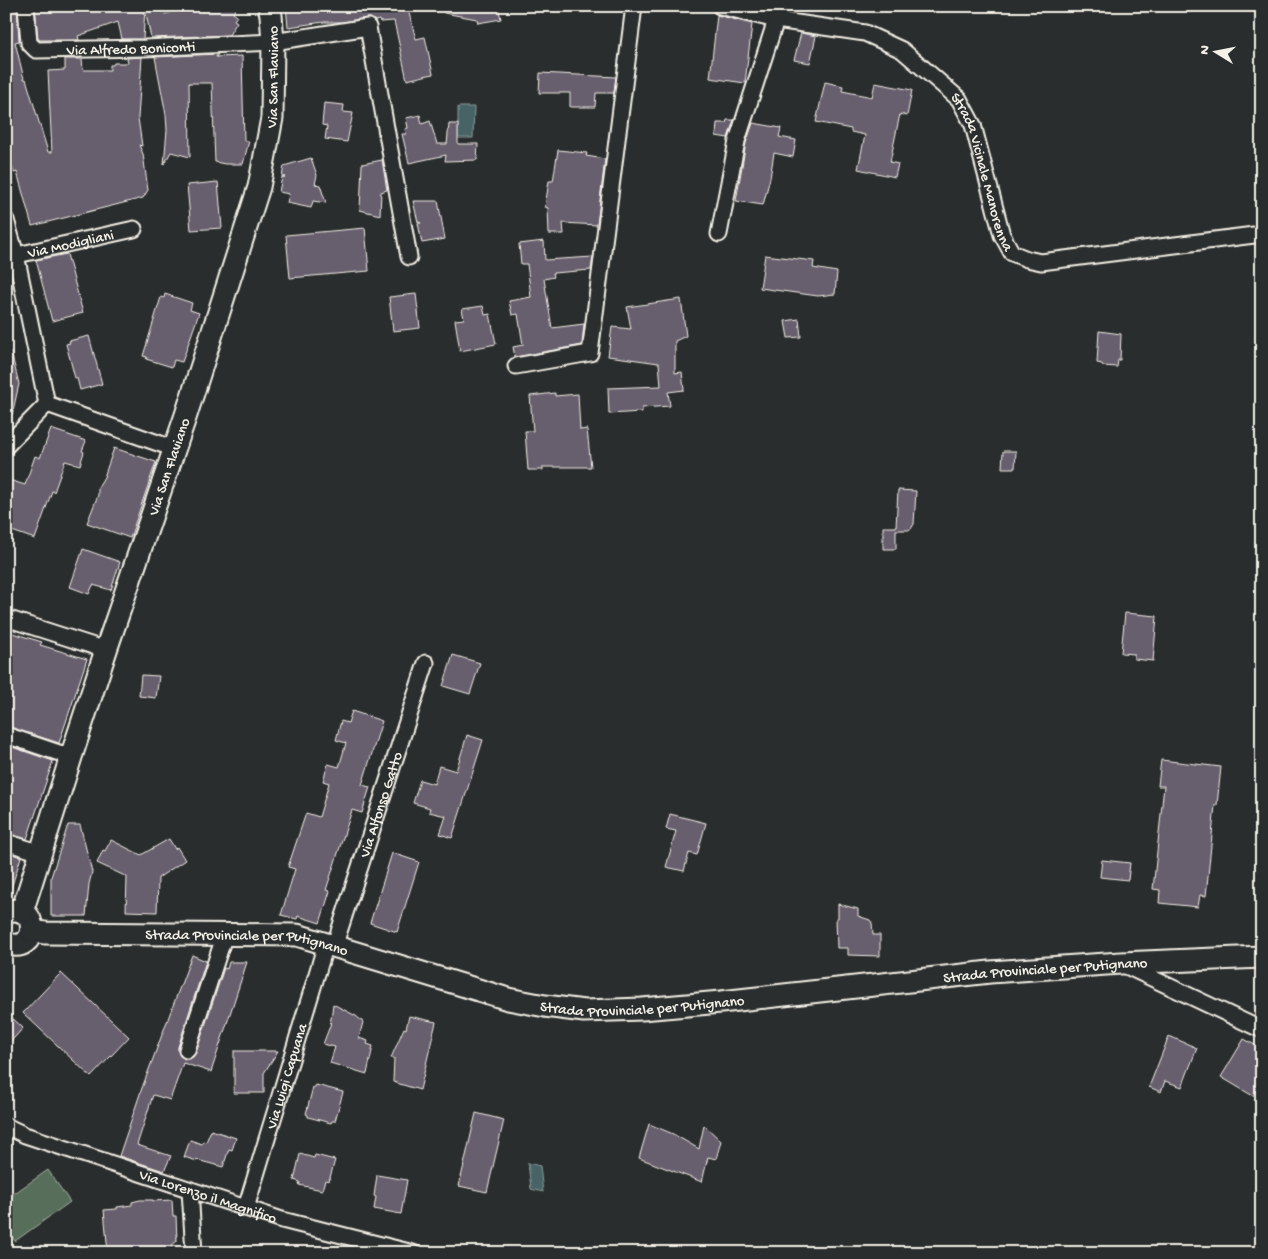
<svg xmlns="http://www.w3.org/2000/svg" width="1268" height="1259" font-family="'Gochi Hand',sans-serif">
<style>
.green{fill:#576e5a;stroke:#a6b0a1}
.water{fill:#466466;stroke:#8c9c9a}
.building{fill:#675e6e;stroke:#f4f1e8}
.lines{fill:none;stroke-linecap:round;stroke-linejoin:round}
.street-casing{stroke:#f4f1e8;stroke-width:19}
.secondary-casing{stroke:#f4f1e8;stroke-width:25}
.street{stroke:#2a2d2e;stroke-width:15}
.secondary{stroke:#2a2d2e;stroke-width:21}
.labels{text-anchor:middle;stroke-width:4;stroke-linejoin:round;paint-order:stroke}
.street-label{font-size:15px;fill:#f4f1e8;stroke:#2a2d2e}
</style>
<rect width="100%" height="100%" fill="#2a2d2e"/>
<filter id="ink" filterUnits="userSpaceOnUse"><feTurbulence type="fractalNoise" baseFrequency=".02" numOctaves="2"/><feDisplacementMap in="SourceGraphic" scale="10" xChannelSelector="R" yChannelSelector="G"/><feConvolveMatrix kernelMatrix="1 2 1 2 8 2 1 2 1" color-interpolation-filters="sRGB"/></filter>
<g filter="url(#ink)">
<path class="green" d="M48,1170L70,1202L15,1241L6,1228V1199Z"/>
<g class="water">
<path d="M458,107H474L473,138H458Z"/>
<path d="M528,1163L540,1166L543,1192L531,1189Z"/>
</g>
<g class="building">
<path d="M6,6H17L19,41L15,42L24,79H26L48,152H52L48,71L65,70V59H82L83,70H110V65H113L114,63H128L127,58L142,57L138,118L142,146L139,145L143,154L148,190L143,198L32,226L17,172L14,173L6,144Z"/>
<path d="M35,6H163L165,14L183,10L185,6H238L233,13L237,16L234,20L237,22L229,35L151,38L145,9L143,39H122L118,22L78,36L79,40H40L38,39Z"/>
<path d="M286,6H354L377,12L376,6H407L416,39L425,37L433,74L407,80L394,21L380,22L379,20L375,21L371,18H367L343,22H324L288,27Z"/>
<path d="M445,6H498L501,19L478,23L477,19L444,13Z"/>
<path d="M717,15L752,24L745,83L710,78Z"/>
<path d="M801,33L816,36L810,63L794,60Z"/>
<path d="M218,54L216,57L242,56L244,141H249L243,164H225L215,162L212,83H189L190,157L171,152L164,164L167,130L166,115L155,57Z"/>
<path d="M540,73L616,77L614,93H596L595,107H570V93H539Z"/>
<path d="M825,82L843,86L842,91L872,97L875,83L912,90L907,116L900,114L890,162L898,164L895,177L858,169L865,135L851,132V129L816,122Z"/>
<path d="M324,103L344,105L343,112L353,113L347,142L325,139L327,126L322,125Z"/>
<path d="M420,115L422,124L430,121L437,144H447L449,124H458V144H478L477,160L445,161L446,155L409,163L402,134H406L405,129L408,128L406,118Z"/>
<path d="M727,120H734L728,138L716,136L717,123H726Z"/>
<path d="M753,123L781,128L779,137L796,140L793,157L774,153L770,178L763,205L736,201L746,143Z"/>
<path d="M558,150L587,153L586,156L605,159L597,225L563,223L564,234H549L548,208L545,207L549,181H553Z"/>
<path d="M311,158L317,175L315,184L320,185L326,203L313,201L311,208L287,203L289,194L279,192L282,177H285H282L284,166Z"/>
<path d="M382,160L387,190L381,192L380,215L360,210L362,164Z"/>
<path d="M218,182L222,228L191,230L187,185Z"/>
<path d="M413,201H438L445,239L422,243L418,223H421L418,222Z"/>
<path d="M365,228L369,271L290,278L286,235Z"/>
<path d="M544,241L545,260L593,257L591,270L553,273L554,277L544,279L552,328L584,324L582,345L515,357L513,347L523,345L518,314L512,315L509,301L531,297L527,264H521L519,244Z"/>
<path d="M67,254L83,313L52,321L36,260Z"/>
<path d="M765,255L814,261L813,268L837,272L835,294L818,296L760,288Z"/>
<path d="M165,294L192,303L190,310L199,313L182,362L174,360L172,367L146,359L147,357L143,356L161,297L164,298Z"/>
<path d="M416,294L420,328L393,331L389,297Z"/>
<path d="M681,299L686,336L675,341V373L682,372L684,390L668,392L670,406L642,408V412L609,414L608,388L661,386L659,363L608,356L612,327L631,329L627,307Z"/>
<path d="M483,306L485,315L490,314L496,344L460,351L455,320L464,319L462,309Z"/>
<path d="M799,319L801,337L788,338L785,321Z"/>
<path d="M1099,331L1121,334L1120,360H1118L1117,367L1103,366L1102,364L1097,363Z"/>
<path d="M89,336L102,384L80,390L77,378H75L66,344L70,343L69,341Z"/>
<path d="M11,352L19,384L12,415H6V353Z"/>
<path d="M555,393V396L578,394L580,430L587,429L591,467H543V470H528L525,431H533L530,396Z"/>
<path d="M51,429L86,441L82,451L84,452L80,465L65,461L54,492L52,491L35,539L6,529V479L25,485L35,456L40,458Z"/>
<path d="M114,448L156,462L130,538L87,523L98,495V487L104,477Z"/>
<path d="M1003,451H1016L1015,468H1002Z"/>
<path d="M898,490L916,491L914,524L911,529L908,530H896V549H883V527H896Z"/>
<path d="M83,549L120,562L111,590L93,585L89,594L70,587Z"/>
<path d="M1125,613L1157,616L1153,661L1134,659V654L1121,653Z"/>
<path d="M6,631L42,642L40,645L87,659L59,743L6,726Z"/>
<path d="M453,655L480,663L470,694L443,686Z"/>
<path d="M141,675L159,676L156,698L139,696Z"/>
<path d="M352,711L382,721L362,785L370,787L362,813L352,810L326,890L330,891L320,923L298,916L297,919L281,915L295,869L288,867L306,813L319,817L329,783L323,781L328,764L339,767L346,743L336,740L341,721L348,723Z"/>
<path d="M467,735L483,740L452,838L440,834L446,816L429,812L430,808L413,803L420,780L434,784L439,766L456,771Z"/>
<path d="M6,745L53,761L27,839L6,833Z"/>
<path d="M1161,760L1221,767L1217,805H1215L1206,896L1200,895L1198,907L1159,903L1160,890L1153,889L1164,786H1158Z"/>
<path d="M670,814L706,823L697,855L689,853L684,871L666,867L676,831L666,829Z"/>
<path d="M68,825H80L92,872L89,884L86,916H51V877Z"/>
<path d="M169,839L175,849L177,847L185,860L158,878L157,912L126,911L127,877L97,863L103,850L105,851L111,840L141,855Z"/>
<path d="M6,852L21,857L9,895L6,894Z"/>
<path d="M392,853L419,862L397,932L370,923Z"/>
<path d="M1102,860L1130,863L1128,880L1100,877Z"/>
<path d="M838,904L858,909V916L870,920L872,923L873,935H880V956L848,955V948H837L836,918H838Z"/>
<path d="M192,955L206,961L178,1047V1051L180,1056L185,1059H188L193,1057L196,1053L224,968L227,969L229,962H247L211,1072L183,1063L170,1100L153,1095L137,1145L171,1156L164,1171L119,1156L142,1088Z"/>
<path d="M61,973L129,1037L91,1077L23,1013Z"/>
<path d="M333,1004L356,1016L363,1022L359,1038L368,1041L367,1044L373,1046L367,1074L330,1063L335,1047L323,1044L330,1026Z"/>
<path d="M6,1012L23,1028L6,1047Z"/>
<path d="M409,1016L436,1022L420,1090L393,1082L394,1058H391L404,1028L406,1029Z"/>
<path d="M1169,1036L1197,1048L1182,1087L1165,1081L1161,1092L1149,1087Z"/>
<path d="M1244,1039L1262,1049V1081L1253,1096L1221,1077Z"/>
<path d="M234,1051H278L264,1073V1093H234Z"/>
<path d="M316,1085L343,1092L335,1121H332L331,1123L308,1117V1115L306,1114L313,1087H315Z"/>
<path d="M476,1113L504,1120L487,1192L459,1186Z"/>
<path d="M649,1124L673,1134L699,1149L704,1125L721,1141L716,1159L708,1157L702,1182L639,1158Z"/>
<path d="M211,1130L236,1138L232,1150L229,1149L223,1167L197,1160V1161L184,1157L190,1140L202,1144L203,1141L206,1142Z"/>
<path d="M300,1154L314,1158L315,1155L335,1160L329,1181L325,1180L322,1190L299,1185L300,1182L294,1180Z"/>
<path d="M377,1175L407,1180L401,1214L374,1209L376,1197L374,1196Z"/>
<path d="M140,1200H153V1201L172,1200L173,1216H176L177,1241L171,1246L172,1253H138V1249L108,1253L104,1210L117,1209V1207L132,1205V1202Z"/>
</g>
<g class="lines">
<g class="street-casing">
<g id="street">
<path id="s1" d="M26,6L29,43L36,50L145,48L273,42L368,27L409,257"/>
<path id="s2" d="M720,6L776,20L865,33L902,50L959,99L973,125L1002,235L1012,253L1027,259L1041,262L1262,234"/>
<path d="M6,220L16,255L47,404L6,446"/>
<path d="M719,234L737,141L776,20"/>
<path id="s3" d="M8,257L134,229"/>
<path d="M516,366L590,353L634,6"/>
<path d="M47,404L175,449"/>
<path d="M6,618L106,650"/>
<path d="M6,735L71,757"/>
<path d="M6,842L41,853"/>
<path id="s4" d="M334,947L426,663"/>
<path d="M1124,965L1262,1030"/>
<path d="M187,1050L225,934"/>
<path id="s5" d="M6,1126L25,1135L282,1220L413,1253"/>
<path d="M190,1190L194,1253"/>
<path id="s6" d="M246,1208L326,944"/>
</g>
</g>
<g class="secondary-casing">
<g id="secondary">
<path d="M6,912C40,899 40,957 6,943"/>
<path id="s7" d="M22,912L71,757L106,650L186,415L259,187L272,118L273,42L271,15L269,6"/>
<path id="s8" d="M32,931L45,933L297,935L508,999L545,1006L584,1011L642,1009L721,1002L990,972L1121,963L1262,957"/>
</g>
</g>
<use href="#street" class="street"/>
<use href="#secondary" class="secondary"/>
</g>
</g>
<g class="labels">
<g class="street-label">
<text dy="5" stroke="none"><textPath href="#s1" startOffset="142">Via Alfredo Boniconti</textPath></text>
<text dy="5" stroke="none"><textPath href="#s7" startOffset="874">Via San Flaviano</textPath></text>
<text dy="5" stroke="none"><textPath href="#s2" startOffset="340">Strada Vicinale Manorenna</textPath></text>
<text dy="5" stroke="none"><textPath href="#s3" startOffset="64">Via Modigliani</textPath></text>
<text dy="5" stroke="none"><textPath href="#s7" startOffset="469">Via San Flaviano</textPath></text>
<text dy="5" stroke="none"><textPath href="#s4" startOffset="150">Via Alfonso Gatto</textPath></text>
<text dy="5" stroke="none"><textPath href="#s8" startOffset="216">Strada Provinciale per Putignano</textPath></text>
<text dy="5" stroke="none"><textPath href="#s8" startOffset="1026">Strada Provinciale per Putignano</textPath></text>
<text dy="5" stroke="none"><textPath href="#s8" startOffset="621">Strada Provinciale per Putignano</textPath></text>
<text dy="5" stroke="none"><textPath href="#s6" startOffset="138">Via Luigi Capuana</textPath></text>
<text dy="5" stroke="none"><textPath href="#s5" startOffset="214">Via Lorenzo il Magnifico</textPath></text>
</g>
</g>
<rect width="1268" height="1259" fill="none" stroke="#2a2d2e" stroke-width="25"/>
<rect x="12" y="12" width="1243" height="1234" fill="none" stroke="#f4f1e8" stroke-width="2" filter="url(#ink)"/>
<g transform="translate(1216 52) rotate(280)" stroke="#2a2d2e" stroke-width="4" paint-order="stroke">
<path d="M0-4L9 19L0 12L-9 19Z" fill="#f4f1e8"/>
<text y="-8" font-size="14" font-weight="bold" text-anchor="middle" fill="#f4f1e8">N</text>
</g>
</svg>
